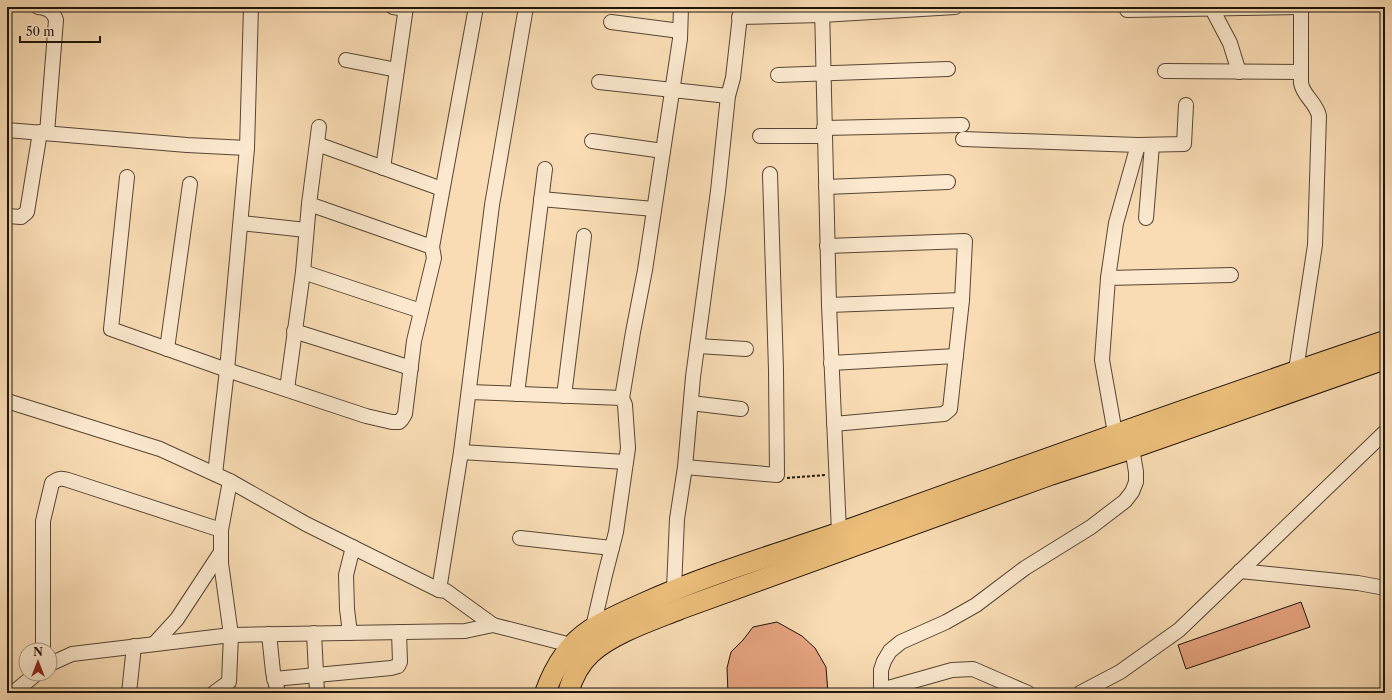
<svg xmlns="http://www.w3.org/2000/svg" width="1392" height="700" font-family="'Libre Caslon Text',serif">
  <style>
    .building { fill: #e7a480; stroke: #1f1408 }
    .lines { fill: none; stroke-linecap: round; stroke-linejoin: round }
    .minor-casing { stroke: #564633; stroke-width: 16 }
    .highway-casing { stroke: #1f1408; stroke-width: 22 }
    .path { stroke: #1f1408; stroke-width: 2; stroke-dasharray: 3 2; stroke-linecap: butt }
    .minor { stroke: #fbe8ce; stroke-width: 14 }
    .highway { stroke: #ecbe7a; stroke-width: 20 }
  </style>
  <rect width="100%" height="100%" fill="#f9dcb4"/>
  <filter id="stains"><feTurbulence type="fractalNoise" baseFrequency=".005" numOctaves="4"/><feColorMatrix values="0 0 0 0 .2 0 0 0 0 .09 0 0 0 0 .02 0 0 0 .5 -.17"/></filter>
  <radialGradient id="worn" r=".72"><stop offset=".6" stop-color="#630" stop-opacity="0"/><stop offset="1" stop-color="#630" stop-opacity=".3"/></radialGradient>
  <g class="building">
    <path d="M1301,602l9,25 -124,42 -8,-24z"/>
    <path d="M777,622l25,14 13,12 11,19 2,26h-100l-1,-25 4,-16 12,-12 10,-13z"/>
  </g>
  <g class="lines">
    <g class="minor-casing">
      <g id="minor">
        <path d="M38,7c10,1 15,4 18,13l-9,113"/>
        <path d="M393,7l13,2"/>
        <path d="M822,7l7,298 10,227"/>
        <path d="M1211,7l19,36 9,29"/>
        <path d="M1127,10l174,-3"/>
        <path d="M739,17l83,-2 133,-8"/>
        <path d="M611,22l69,9"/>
        <path d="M346,60l51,10"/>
        <path d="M1165,71l136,1"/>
        <path d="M778,75l170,-6"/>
        <path d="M599,82l129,14"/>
        <path d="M319,127l-10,77 123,43 44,-240"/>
        <path d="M824,128l138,-3"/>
        <path d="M7,130l180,15 60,3"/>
        <path d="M760,136h65"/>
        <path d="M963,139l175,6 -22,78 -8,55"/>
        <path d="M592,141l71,10"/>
        <path d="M317,144l125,45"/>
        <path d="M1138,145l46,-1 2,-39"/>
        <path d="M383,168l23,-161"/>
        <path d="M127,177l-16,152 116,41 139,46 26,6h7l3,-3 3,-5 9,-73 20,-83 -2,-11"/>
        <path d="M826,187l122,-5"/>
        <path d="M541,199l113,10"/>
        <path d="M7,216l14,1 6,-5 13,-80"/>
        <path d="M1146,218l6,-73"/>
        <path d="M241,223l65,7"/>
        <path d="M827,246l138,-5 -3,59 -12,109 -6,5 -110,10"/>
        <path d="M303,272l118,39"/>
        <path d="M829,305l133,-5"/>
        <path d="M294,331l117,37"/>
        <path d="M698,346l48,3"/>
        <path d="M167,349l23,-165"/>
        <path d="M831,363l125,-7"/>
        <path d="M1296,370l19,-125 4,-129c-3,-14 -16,-20 -18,-33v-76"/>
        <path d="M287,389l16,-117 6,-68"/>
        <path d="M469,392l153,6 3,7 3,43 -12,84 -11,43 -12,52"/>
        <path d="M517,394l28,-225"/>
        <path d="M564,396l20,-160"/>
        <path d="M622,398l11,-66 12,-62 35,-231 1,-32"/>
        <path d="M7,401l153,48 70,32 76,43 133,66 7,1 47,34 78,20 8,3"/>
        <path d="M691,403l50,6"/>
        <path d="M1118,443l-3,-10 -13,-73 6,-82 123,-3"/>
        <path d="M461,452l165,10"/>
        <path d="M685,467l92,8 -1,-105 -6,-196"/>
        <path d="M215,474l12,-104 20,-222 4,-141"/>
        <path d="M520,538l92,10"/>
        <path d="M1240,571l118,12 27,5"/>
        <path d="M674,589l3,-70 8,-52 8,-90 25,-186 10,-95 5,-18 8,-71"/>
        <path d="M439,590l22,-138 31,-247 34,-198"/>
        <path d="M314,633l3,60"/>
        <path d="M350,633l-3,-24 -1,-34 7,-28"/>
        <path d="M269,634l4,38 5,21"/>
        <path d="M155,643l22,-24 44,-67"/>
        <path d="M43,650v-129l9,-38c6,-5 10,-5 16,-3l153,50"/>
        <path d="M50,664l22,-10 159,-19 234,-4 28,-6"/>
        <path d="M274,679l117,-11 7,-2 2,-4 -1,-30"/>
        <path d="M881,690l71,-20 21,-1 55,24"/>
        <path d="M13,693l23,-19"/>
        <path d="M129,693l5,-47"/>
        <path d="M214,693l15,-11 2,-47 -10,-72v-33l9,-49"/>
        <path d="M881,693v-23l3,-9 6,-10 11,-9 45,-20 30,-17 49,-37 66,-41 34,-26 7,-9 4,-10v-10l-4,-24"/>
        <path d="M1080,693l40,-21 59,-42 206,-198"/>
      </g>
    </g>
    <g class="highway-casing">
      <g id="highway">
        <path d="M545,693c9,-25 22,-48 45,-63 17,-11 36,-19 54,-27 67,-30 137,-50 206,-74 178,-64 356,-128 535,-188"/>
        <path d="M568,693c4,-14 12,-30 23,-40 22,-20 62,-33 89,-44l370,-134 71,-23 264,-93"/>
      </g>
    </g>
    <path class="path" d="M787,478l38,-3"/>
    <use href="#minor" class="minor"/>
    <use href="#highway" class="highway"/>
  </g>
  <rect width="1392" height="700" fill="none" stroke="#f9dcb4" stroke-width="24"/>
  <rect x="8" y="8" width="1376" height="684" fill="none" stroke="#1f1408" stroke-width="2"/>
  <rect x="12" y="12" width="1368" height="676" fill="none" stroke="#1f1408"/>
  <g transform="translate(38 662)"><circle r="19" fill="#fbe8ce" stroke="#a3937f"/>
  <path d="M0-3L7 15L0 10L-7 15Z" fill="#8f2418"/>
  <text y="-6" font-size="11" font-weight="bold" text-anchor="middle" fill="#1f1408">N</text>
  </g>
  <path d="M20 36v6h80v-6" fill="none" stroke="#1f1408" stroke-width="2"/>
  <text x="26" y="36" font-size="12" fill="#1f1408" stroke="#fbe8ce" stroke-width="3" paint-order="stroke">50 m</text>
  <rect width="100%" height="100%" filter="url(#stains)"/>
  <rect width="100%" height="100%" fill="url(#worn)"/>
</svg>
